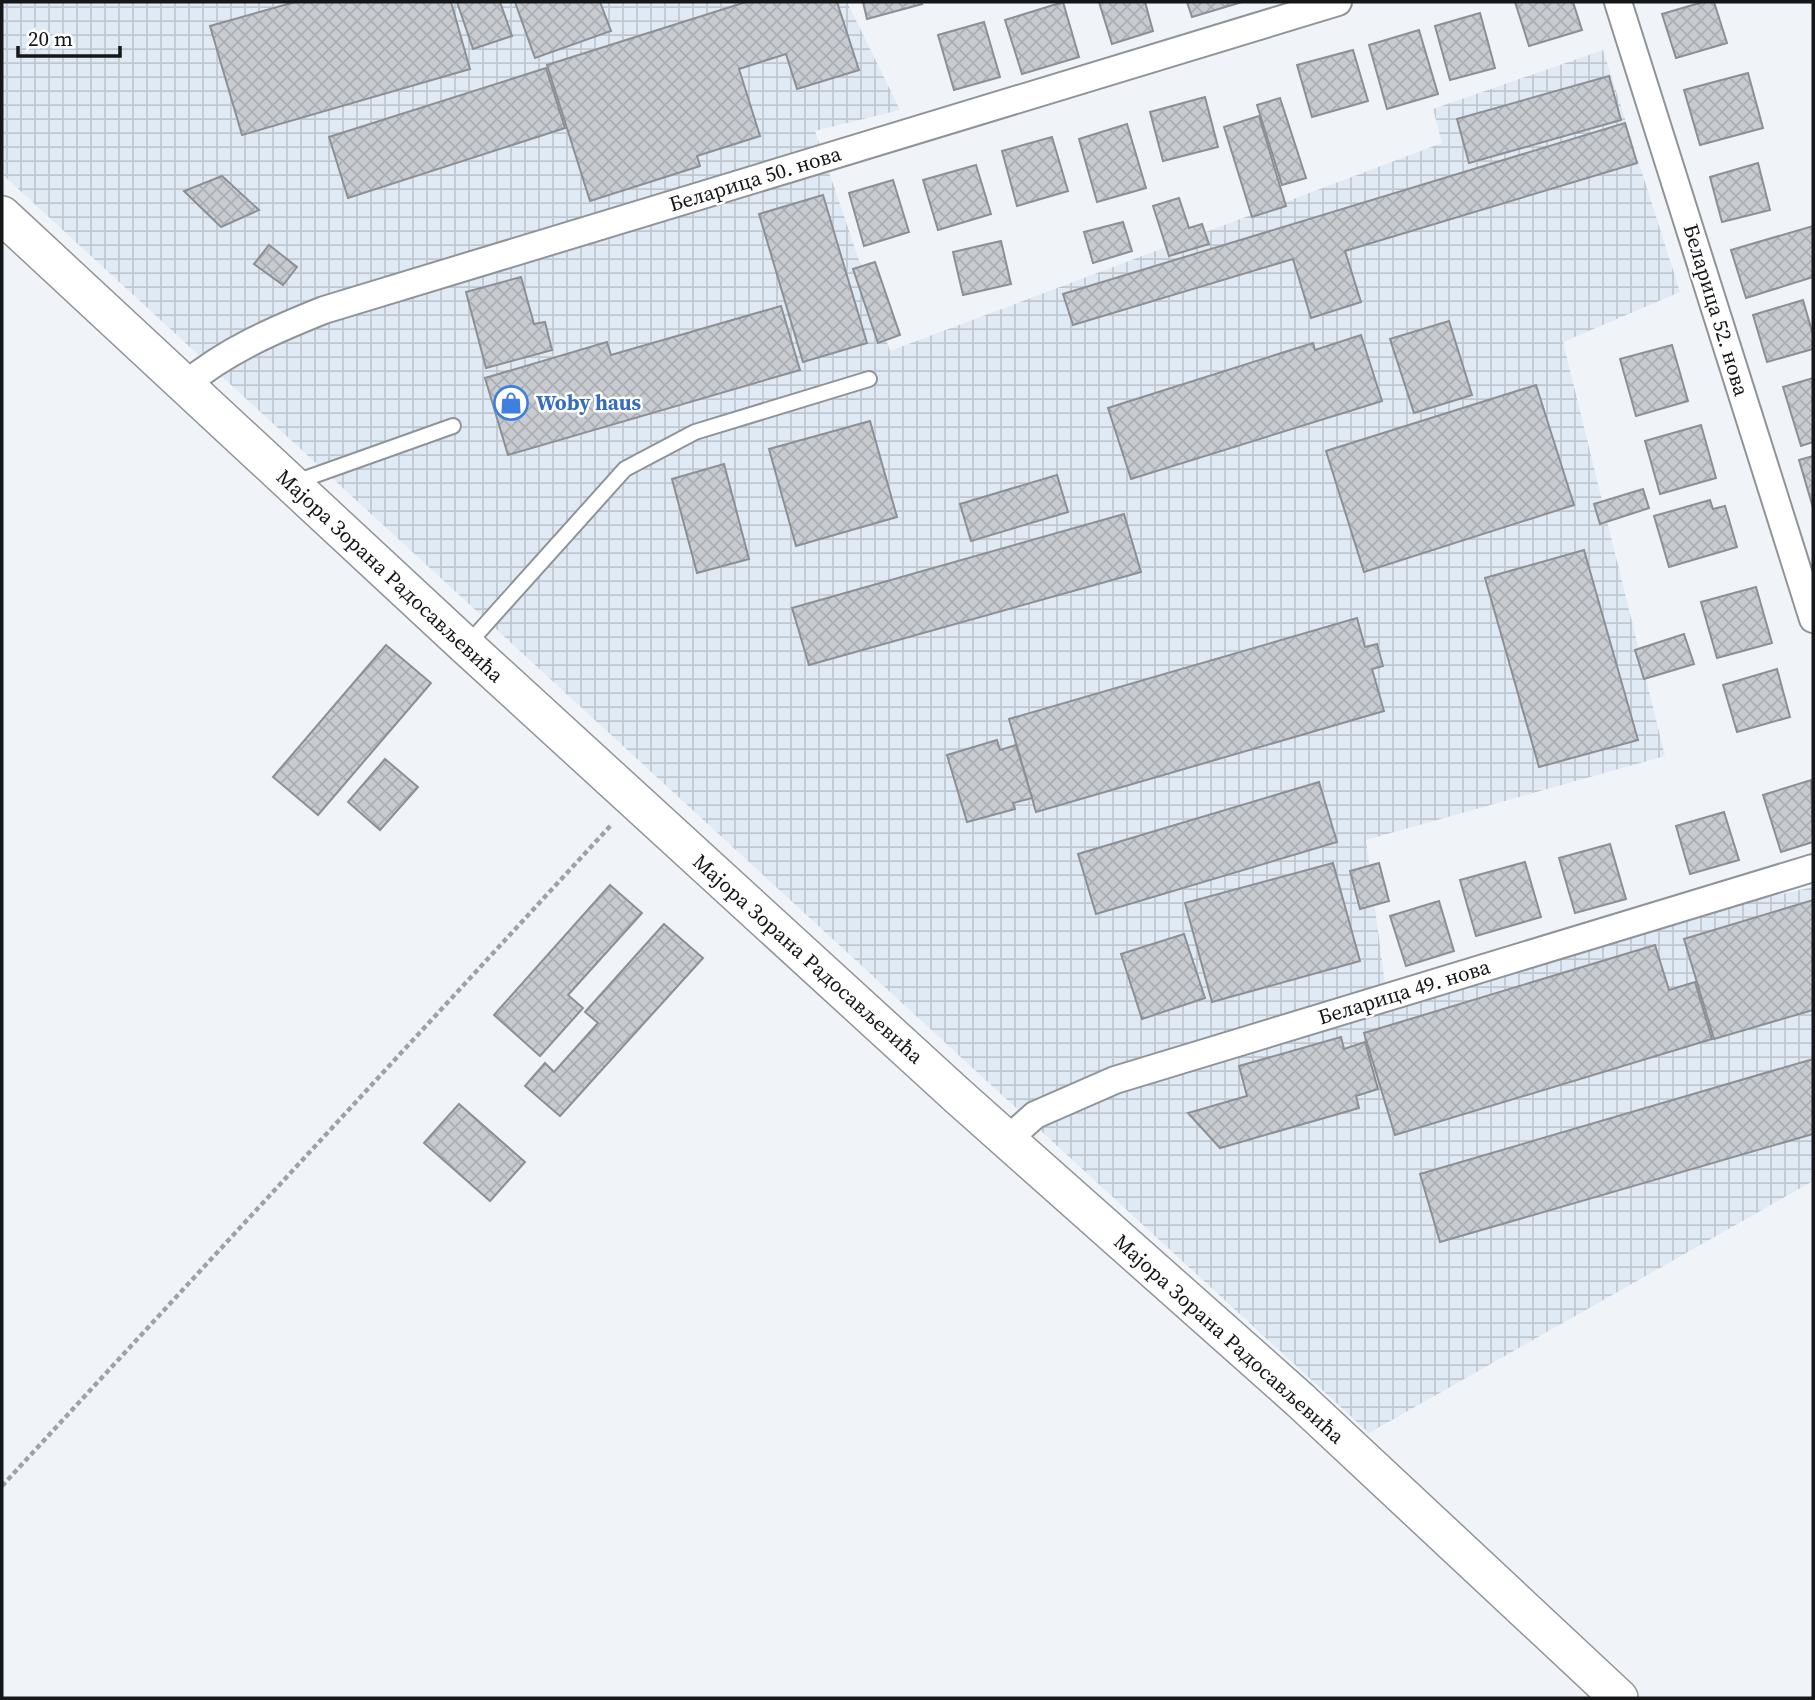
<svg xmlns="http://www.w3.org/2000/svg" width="1815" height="1700" font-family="'Source Serif 4',serif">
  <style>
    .industrial { fill: url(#industrial-grid) }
    .building { fill: url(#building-cross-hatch); stroke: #8c9094; stroke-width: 2 }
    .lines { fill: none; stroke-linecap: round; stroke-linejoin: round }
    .service-casing { stroke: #909498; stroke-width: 18 }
    .minor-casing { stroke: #909498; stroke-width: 30 }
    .secondary-casing { stroke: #909498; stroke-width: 40 }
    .path { stroke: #9ea1a5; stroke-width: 4.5; stroke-dasharray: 5 3.5; stroke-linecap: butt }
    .service { stroke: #fff; stroke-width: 14 }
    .minor { stroke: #fff; stroke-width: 26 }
    .secondary { stroke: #fff; stroke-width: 37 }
    .labels { text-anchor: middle; stroke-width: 5; stroke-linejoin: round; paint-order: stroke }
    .street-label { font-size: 21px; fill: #151618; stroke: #fff }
    .shop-label { font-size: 21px; font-weight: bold; fill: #366cbe; stroke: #fff; text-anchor: start }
  </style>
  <defs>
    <pattern id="industrial-grid" width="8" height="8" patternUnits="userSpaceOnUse" patternTransform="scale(1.75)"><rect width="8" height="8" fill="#e0eaf4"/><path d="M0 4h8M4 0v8" fill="none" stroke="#bfc8d0"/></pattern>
    <pattern id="building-cross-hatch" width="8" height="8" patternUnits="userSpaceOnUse" patternTransform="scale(1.75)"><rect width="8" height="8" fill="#c8ccd0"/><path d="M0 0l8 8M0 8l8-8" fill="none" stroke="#abaeb2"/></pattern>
  </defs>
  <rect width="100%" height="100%" fill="#f0f4f9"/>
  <path class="industrial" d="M2,2h845l53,108 -85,21 75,220 552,-208 -9,-34 170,-59 77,242 -117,50 102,414 -299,84 19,144 428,-97v294l-444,252 -1367,-1259z"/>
  <g class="building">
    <path d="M295,2h156l19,67 -228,66 -32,-109z"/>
    <path d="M457,2h43l12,34 -39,13z"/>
    <path d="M515,2h85l11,29 -76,27z"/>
    <path d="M746,2h91l22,68 -62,19 -11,-35 -47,15 21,67 -63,20 3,10 -110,35 -43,-136z"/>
    <path d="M863,2h58l1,2 -55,15z"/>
    <path d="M1063,2l16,55 -57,17 -17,-54z"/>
    <path d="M1099,2h46l8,29 -41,13z"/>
    <path d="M1187,2h55l-50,15z"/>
    <path d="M1515,2h58l9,28 -53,16z"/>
    <path d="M1703,2h11l13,41 -51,15 -14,-44z"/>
    <path d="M1480,13l15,55 -45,12 -15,-54z"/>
    <path d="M984,22l16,55 -46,13 -16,-55z"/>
    <path d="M1419,30l19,64 -51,15 -18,-64z"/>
    <path d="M1353,50l15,51 -56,16 -15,-52z"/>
    <path d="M546,68l19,60 -217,70 -19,-61z"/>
    <path d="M1748,73l15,55 -63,17 -16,-55z"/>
    <path d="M1609,76l12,44 -152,43 -12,-44z"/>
    <path d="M1205,97l13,50 -55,14 -13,-49z"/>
    <path d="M1280,98l26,80 -24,7 -25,-80z"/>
    <path d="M1259,116l27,90 -34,11 -28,-90z"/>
    <path d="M1625,123l12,40 -292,88 16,51 -50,16 -18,-59 -220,66 -10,-31z"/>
    <path d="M1127,124l19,64 -49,14 -18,-63z"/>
    <path d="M1052,137l16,54 -51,15 -15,-55z"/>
    <path d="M1758,163l12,47 -48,12 -12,-45z"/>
    <path d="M976,165l15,49 -53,16 -15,-50z"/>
    <path d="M222,176l37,34 -38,17 -37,-36z"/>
    <path d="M893,180l16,52 -45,14 -15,-53z"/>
    <path d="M823,195l44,148 -64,19 -44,-148z"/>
    <path d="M1179,198l10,30 13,-4 7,20 -40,12 -16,-50z"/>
    <path d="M1123,222l9,29 -39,12 -9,-31z"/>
    <path d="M1813,226v51l-67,21 -15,-48z"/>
    <path d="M1001,241l10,43 -48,11 -10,-43z"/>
    <path d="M269,245l28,22 -14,18 -29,-21z"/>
    <path d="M875,262l25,73 -22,8 -25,-74z"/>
    <path d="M521,277l13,47 11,-2 7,28 -66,18 -20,-76z"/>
    <path d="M1803,300l10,35v14l-46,13 -14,-47z"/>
    <path d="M781,306l19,64 -292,85 -23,-77 122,-36 4,13z"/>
    <path d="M1449,321l23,74 -58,18 -24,-74z"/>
    <path d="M1361,335l21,66 -251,78 -23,-71 205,-65 2,7z"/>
    <path d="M1672,345l16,56 -52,15 -16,-57z"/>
    <path d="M1813,378v64l-12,4 -18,-59z"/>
    <path d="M1536,385l38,120 -210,67 -38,-121z"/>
    <path d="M870,421l27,96 -101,29 -27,-97z"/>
    <path d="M1701,425l15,53 -56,16 -15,-53z"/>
    <path d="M1813,456v52l-14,-48z"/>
    <path d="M724,464l25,95 -52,14 -25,-94z"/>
    <path d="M1057,475l11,37 -97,29 -11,-37z"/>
    <path d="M1643,489l6,19 -49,16 -6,-20z"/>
    <path d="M1710,500l3,9 12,-3 12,41 -68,20 -15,-51z"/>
    <path d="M1124,514l17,58 -332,93 -17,-57z"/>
    <path d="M1584,550l54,190 -99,27 -54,-189z"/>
    <path d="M1756,587l16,56 -55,15 -16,-56z"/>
    <path d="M1357,618l8,29 12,-3 6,22 -11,3 12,42 -348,101 -27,-93z"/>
    <path d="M1684,634l10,30 -50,15 -9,-29z"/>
    <path d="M386,645l45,38 -113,132 -45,-38z"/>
    <path d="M1777,669l13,48 -53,15 -14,-47z"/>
    <path d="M997,740l3,10 16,-5 16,53 -19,5 2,6 -48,13 -20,-67z"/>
    <path d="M385,759l33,28 -38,43 -32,-28z"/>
    <path d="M1811,780l2,62 -32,10 -18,-57z"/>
    <path d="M1319,782l18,60 -241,72 -18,-60z"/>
    <path d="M1724,812l15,48 -49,14 -14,-48z"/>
    <path d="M1610,844l16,55 -51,14 -16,-55z"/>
    <path d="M1525,862l16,55 -65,19 -16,-56z"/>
    <path d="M1333,863l27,98 -148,41 -27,-99z"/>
    <path d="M1379,863l10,38 -29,8 -10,-38z"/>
    <path d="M610,885l32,28 -74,82 15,13 -43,48 -46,-41z"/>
    <path d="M1813,900v110l-99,29 -30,-100z"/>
    <path d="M1439,901l15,50 -48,15 -16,-50z"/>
    <path d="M664,924l39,34 -143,158 -35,-30 20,-23 9,9 44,-49 -13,-11z"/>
    <path d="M1184,934l21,64 -63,21 -21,-65z"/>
    <path d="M1655,945l14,45 26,-8 17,57 -317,96 -31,-102z"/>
    <path d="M1341,1037l3,12 21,-7 13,47 -22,7 3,12 -139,40 -32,-35 59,-17 -8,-30z"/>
    <path d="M1813,1059v75l-373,108 -20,-68z"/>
    <path d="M459,1104l66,58 -35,39 -66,-58z"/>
  </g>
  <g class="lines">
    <g class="service-casing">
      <g id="service">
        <path d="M293,483l160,-57"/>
        <path d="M467,645l158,-176 70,-37 174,-53"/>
      </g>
    </g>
    <g class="minor-casing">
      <g id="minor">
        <path d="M1618,2l195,617"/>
        <path d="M185,385c42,-35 89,-55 139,-75l1014,-308"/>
        <path d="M1007,1140l28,-25 80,-35 698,-212"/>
      </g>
    </g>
    <g class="secondary-casing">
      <path id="secondary" d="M2,215l464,431 493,451 341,303 319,298"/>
    </g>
    <path class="path" d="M2,1486l610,-662"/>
    <use href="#service" class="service"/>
    <use href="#minor" class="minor"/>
    <use href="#secondary" class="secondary"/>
  </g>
  <defs>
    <g id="shop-ring" transform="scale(1.75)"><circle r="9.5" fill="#fff" stroke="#3f7fe0" stroke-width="1.5"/><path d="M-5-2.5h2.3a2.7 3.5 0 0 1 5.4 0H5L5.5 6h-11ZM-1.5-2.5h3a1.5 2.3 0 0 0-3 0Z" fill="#3f7fe0"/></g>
  </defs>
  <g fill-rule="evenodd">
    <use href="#shop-ring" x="511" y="403"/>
  </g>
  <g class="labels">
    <g class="street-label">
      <text transform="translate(755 179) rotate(-17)" y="7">Беларица 50. нова</text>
      <text transform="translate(1716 310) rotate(73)" y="7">Беларица 52. нова</text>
      <text transform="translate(390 576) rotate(43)" y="7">Мајора Зорана Радосављевића</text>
      <text transform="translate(808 959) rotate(42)" y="7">Мајора Зорана Радосављевића</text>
      <text transform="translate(1404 992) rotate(-17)" y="7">Беларица 49. нова</text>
      <text transform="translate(1229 1339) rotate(42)" y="7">Мајора Зорана Радосављевића</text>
    </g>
    <g class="shop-label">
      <text x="536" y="410">Woby haus</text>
    </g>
  </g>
  <rect width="1815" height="1700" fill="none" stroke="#151618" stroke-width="7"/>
  <path d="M18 46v10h102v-10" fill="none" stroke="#151618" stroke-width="3.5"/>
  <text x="28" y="46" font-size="21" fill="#151618" stroke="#ffffff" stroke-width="5" paint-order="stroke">20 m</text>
</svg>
